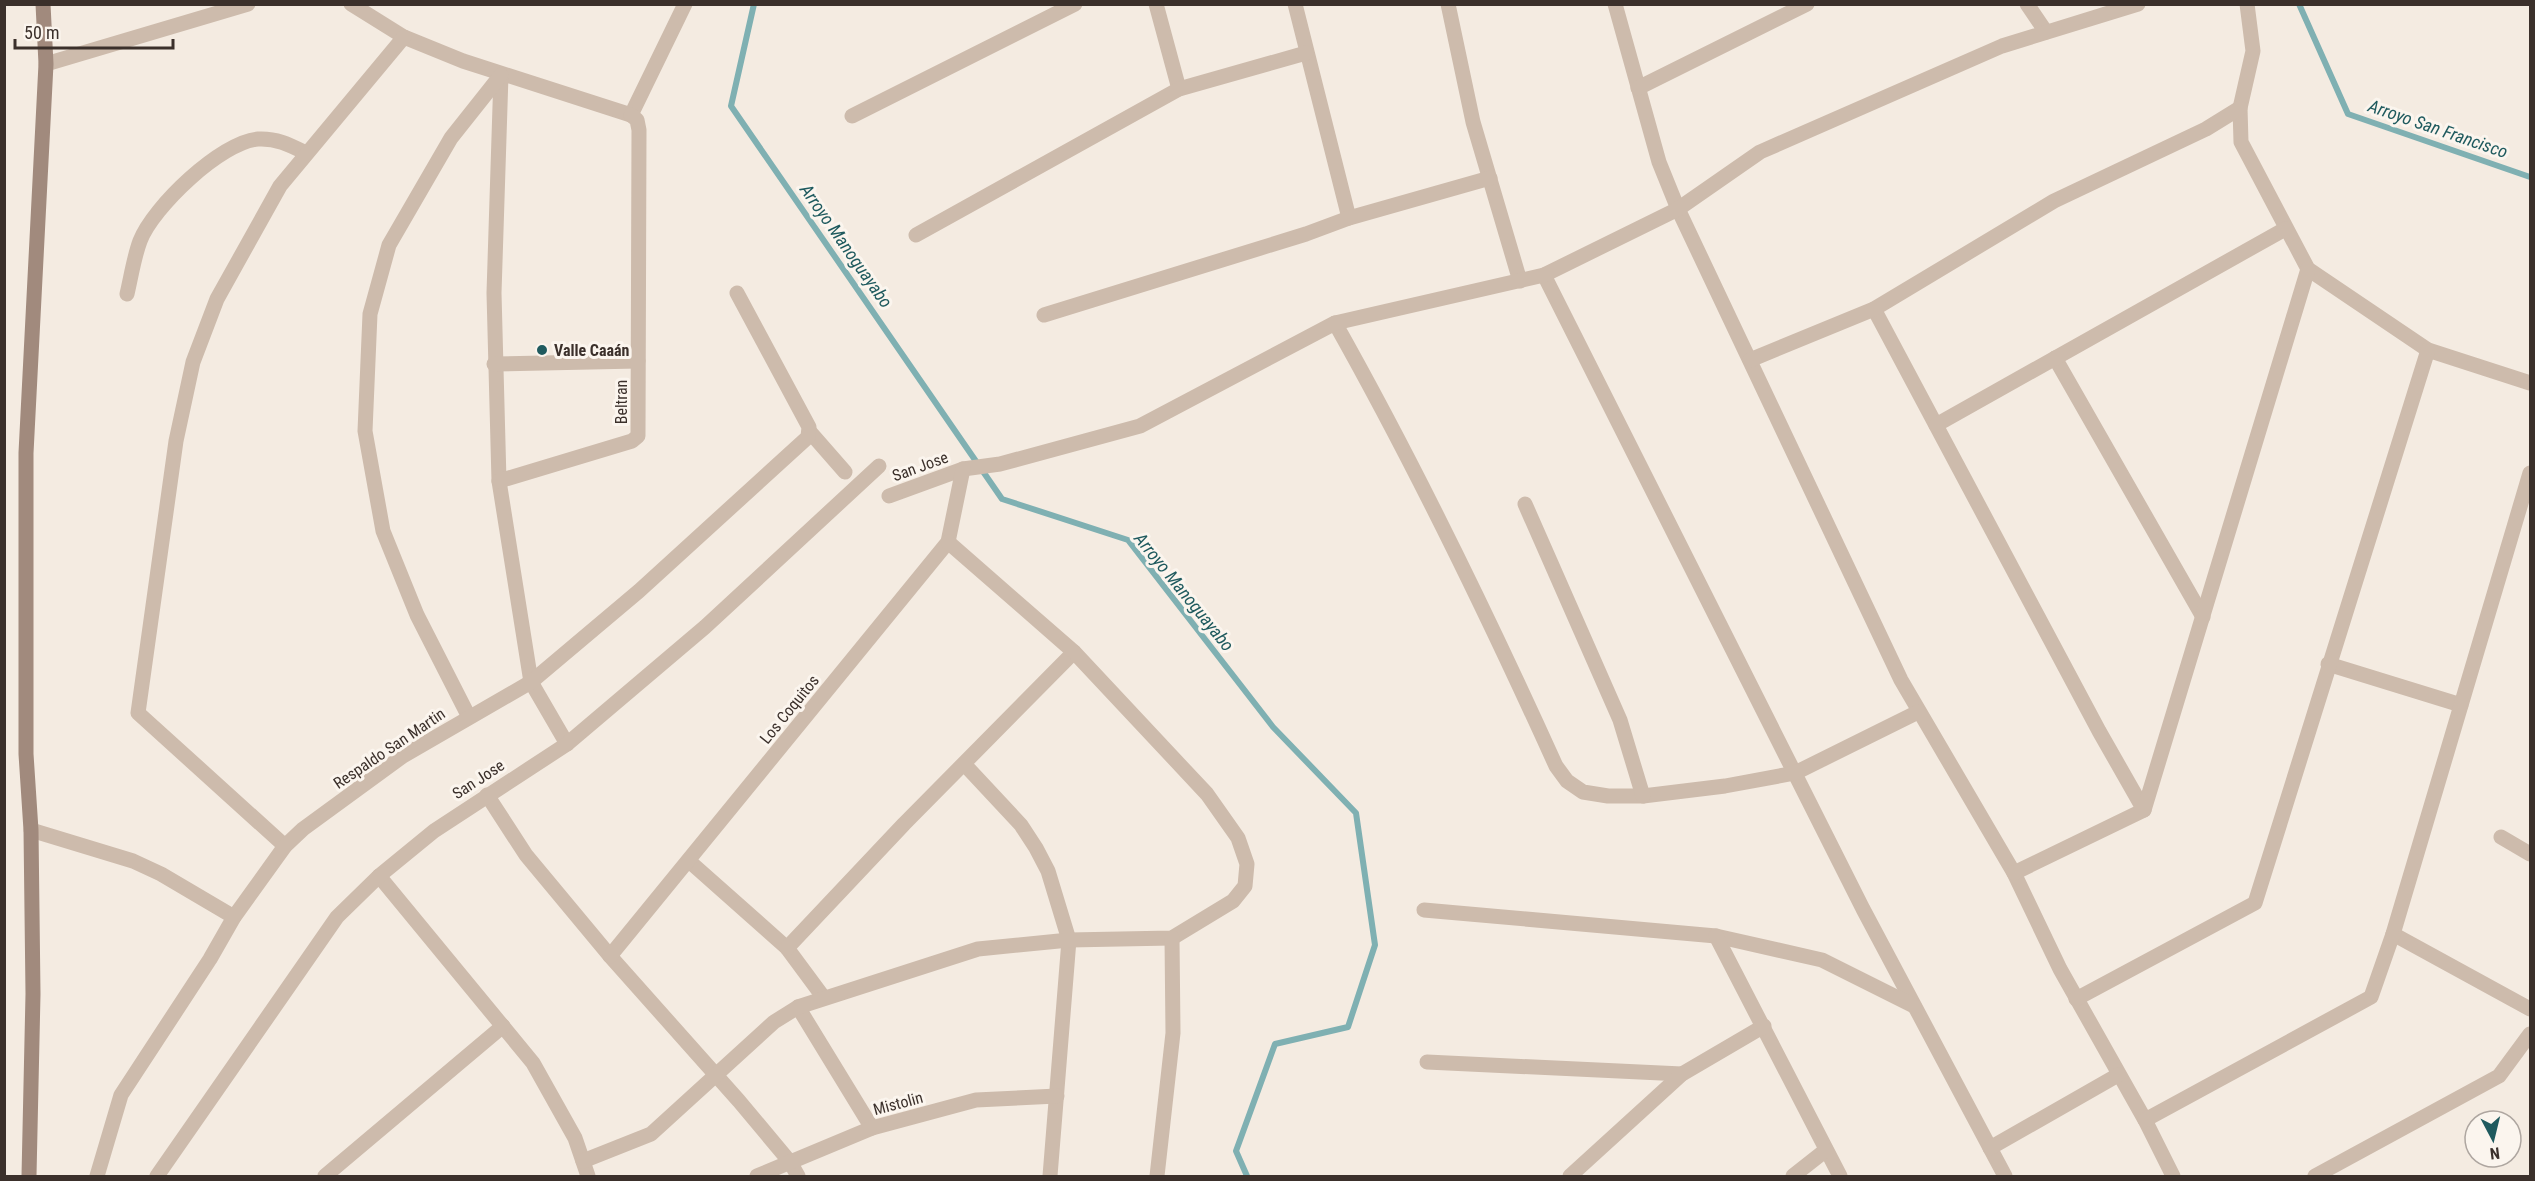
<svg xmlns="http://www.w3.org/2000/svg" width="2535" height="1181" font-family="'Roboto Condensed',sans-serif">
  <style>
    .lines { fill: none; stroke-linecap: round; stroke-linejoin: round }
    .stream { stroke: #7fb0b2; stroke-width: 6 }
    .street { stroke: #cdbbac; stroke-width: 15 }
    .secondary { stroke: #a18a7d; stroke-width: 15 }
    .poi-dot { fill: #1f5a5e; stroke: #fbf5ee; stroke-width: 2 }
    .labels { text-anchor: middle; stroke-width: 6; stroke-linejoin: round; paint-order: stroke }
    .poi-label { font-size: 16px; font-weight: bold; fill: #3b302b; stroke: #fbf5ee; text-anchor: start }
    .street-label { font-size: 16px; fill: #3b302b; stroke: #fbf5ee }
    .water-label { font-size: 18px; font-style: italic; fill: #1f5a5e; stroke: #fbf5ee }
  </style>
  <rect width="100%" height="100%" fill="#f4ebe1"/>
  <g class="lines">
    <g class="stream">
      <path d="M754,4l-23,102 271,393 126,41 145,187 83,86 19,132 -27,82 -73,17 -39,107 11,25"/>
      <path d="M2299,4l49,110 182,63"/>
    </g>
    <g class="street">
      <path d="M351,4l53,33 59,24 168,54"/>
      <path d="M1156,4l23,85"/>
      <path d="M1295,4l54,214"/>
      <path d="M1448,4l25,118 47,159"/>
      <path d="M1615,4l44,158 19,47 223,471 113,193 46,96 85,151 28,56"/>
      <path d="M2027,4l19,28"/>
      <path d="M2247,4l6,47 -13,57 1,34 67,127 120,81 102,33"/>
      <path d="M46,64l202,-60"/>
      <path d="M501,75l-7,218 5,188 32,201 36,62"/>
      <path d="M1638,88l169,-84"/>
      <path d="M631,115l54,-111"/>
      <path d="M852,116l223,-112"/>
      <path d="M916,235l263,-146 127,-36"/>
      <path d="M1544,275l319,634 142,267"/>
      <path d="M127,294c4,-17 7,-37 13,-53 13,-34 81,-99 118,-102 19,-1 32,6 48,14"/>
      <path d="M1874,309l225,422 45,79"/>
      <path d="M1044,315l262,-81 43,-16 141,-40"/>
      <path d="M1335,323c81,144 153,293 221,443l11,15 16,11 25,4h35l82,-10 70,-13 123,-61"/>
      <path d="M2055,358l148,259"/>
      <path d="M1750,360l124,-51 180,-108 152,-72 34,-21"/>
      <path d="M494,364l144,-3"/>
      <path d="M1936,425l349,-196"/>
      <path d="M810,432l35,40"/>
      <path d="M499,481l133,-40 6,-5 1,-306 -2,-10 -6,-5"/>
      <path d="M889,496l74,-27 37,-5 140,-38 195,-103 209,-48 134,-66 82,-57 242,-106 136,-42"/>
      <path d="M1525,504l95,216 23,76"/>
      <path d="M2328,664l133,41"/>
      <path d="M469,717l-52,-102 -34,-84 -18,-100 5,-117 19,-69 62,-107 50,-63"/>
      <path d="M965,765l56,60 15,23 12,23 21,69 -19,236"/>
      <path d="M487,795l39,60 84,101 129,145 51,61 8,14"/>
      <path d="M31,830l102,31 28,13 73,43"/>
      <path d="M2501,837l29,17"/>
      <path d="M285,846l-147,-133 38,-272 17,-79 24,-63 63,-113 124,-149"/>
      <path d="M689,861l98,87 37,50"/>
      <path d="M2014,873l130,-63 164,-541"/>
      <path d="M379,876l154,187 42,75 13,38"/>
      <path d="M1424,910l292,26 106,24 92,46"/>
      <path d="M2393,934l137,75"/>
      <path d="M1716,936l124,240"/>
      <path d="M787,948l117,-124 170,-172"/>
      <path d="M610,956l338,-414 15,-73"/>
      <path d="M2076,999l179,-96 173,-553"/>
      <path d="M798,1007l74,121"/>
      <path d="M1427,1062l255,12"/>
      <path d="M2145,1120l226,-123 22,-63 137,-461"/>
      <path d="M1990,1148l128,-73"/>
      <path d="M583,1161l68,-27 123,-112 24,-15 180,-58 91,-9 103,-2 61,-37 12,-15 2,-22 -9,-26 -31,-44 -133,-142 -126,-110"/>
      <path d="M97,1176l24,-81 89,-136 24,-42 51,-71 18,-17 100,-73 128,-74 108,-91 169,-154 1,-10 -72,-134"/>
      <path d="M157,1176l180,-259 42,-41 55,-45 133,-87 138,-117 174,-161"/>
      <path d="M325,1176l178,-150"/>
      <path d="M757,1176l115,-48 104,-28 81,-4"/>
      <path d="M1157,1176l16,-143 -1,-95"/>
      <path d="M1570,1176l112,-102 82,-48"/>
      <path d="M1793,1176l33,-26"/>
      <path d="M2315,1176l184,-100 31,-42"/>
    </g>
    <path class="secondary" d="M29,1176l4,-182 -2,-164 -5,-76v-301l20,-389 -3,-60"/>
  </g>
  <circle class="poi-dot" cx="542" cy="350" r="6"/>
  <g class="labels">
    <g class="poi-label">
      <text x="554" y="356">Valle Caaán</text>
    </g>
    <g class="street-label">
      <text transform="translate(621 402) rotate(-90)" y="6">Beltran</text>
      <text transform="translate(920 466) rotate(-20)" y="6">San Jose</text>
      <text transform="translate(789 709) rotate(-51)" y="6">Los Coquitos</text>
      <text transform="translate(389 748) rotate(-34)" y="6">Respaldo San Martin</text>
      <text transform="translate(478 779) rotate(-33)" y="6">San Jose</text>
      <text transform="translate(898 1103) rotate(-15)" y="6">Mistolin</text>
    </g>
    <g class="water-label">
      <text transform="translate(2438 129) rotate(19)" y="6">Arroyo San Francisco</text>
      <text transform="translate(846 246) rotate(55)" y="6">Arroyo Manoguayabo</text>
      <text transform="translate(1184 592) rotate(51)" y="6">Arroyo Manoguayabo</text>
    </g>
  </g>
  <rect width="2535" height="1181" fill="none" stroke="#3b302b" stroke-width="12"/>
  <g transform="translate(2493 1139) rotate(173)"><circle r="28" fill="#fbf5ee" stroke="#aea6a0" stroke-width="1.5"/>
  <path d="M0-4.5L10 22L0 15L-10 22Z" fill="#1f5a5e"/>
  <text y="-9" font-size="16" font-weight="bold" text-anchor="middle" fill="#3b302b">N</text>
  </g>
  <path d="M15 39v9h158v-9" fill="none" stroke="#3b302b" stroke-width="3"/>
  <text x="24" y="39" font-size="18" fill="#3b302b" stroke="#fbf5ee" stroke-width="4.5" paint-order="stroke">50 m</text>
</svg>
